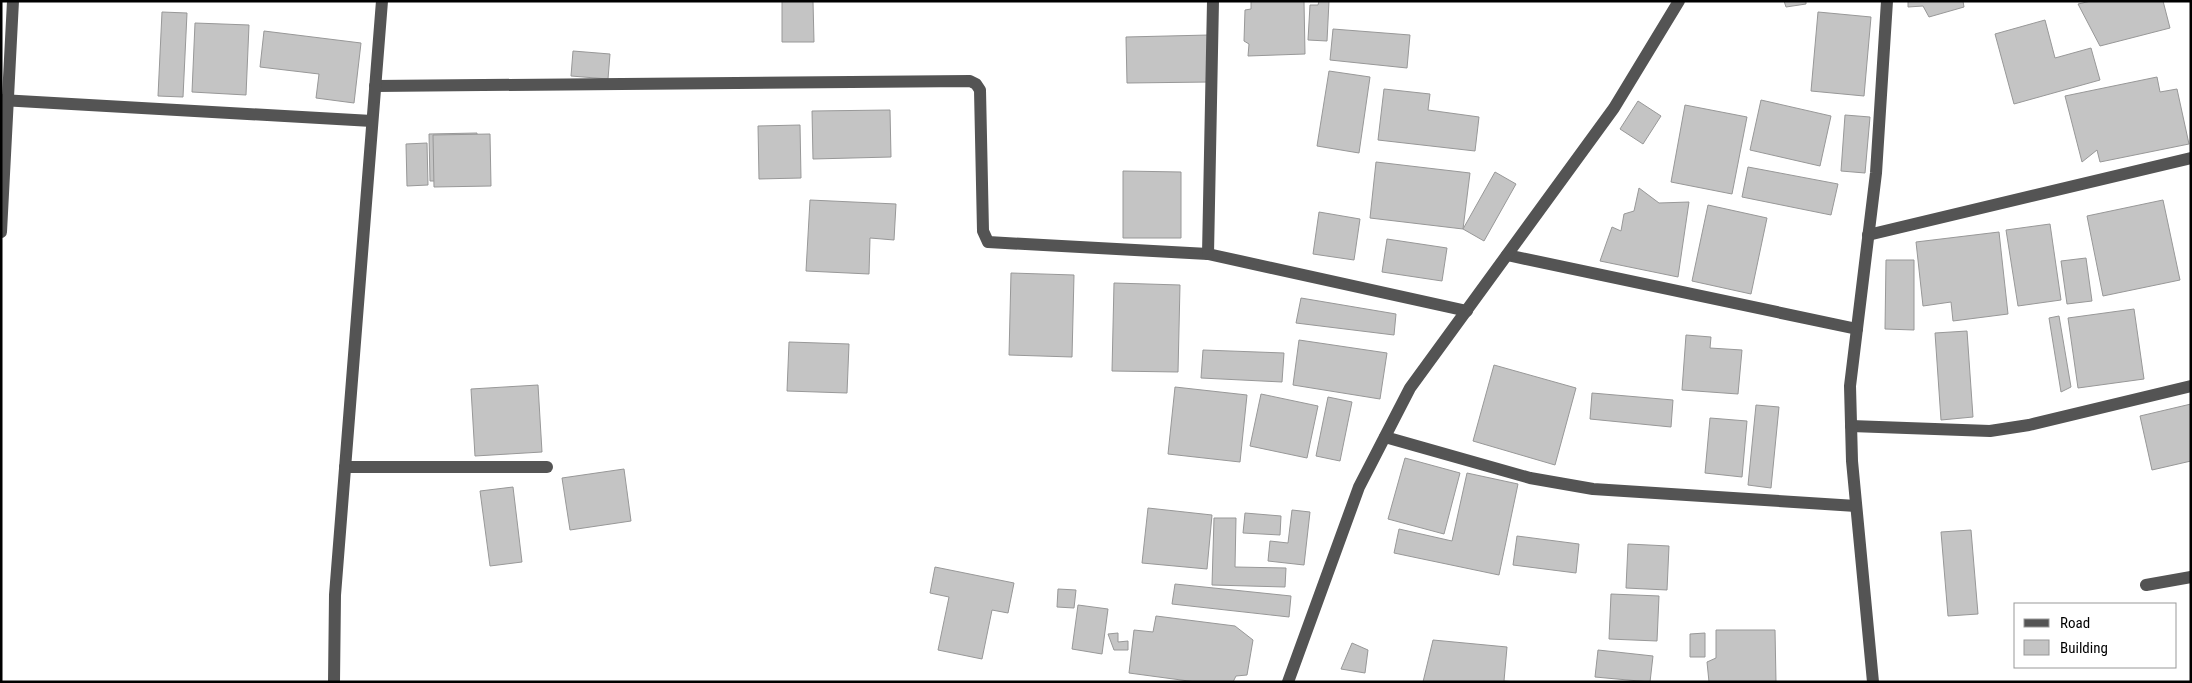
<svg xmlns="http://www.w3.org/2000/svg" width="2192" height="683" font-family="'Roboto Condensed',sans-serif">
  <style>
    .building { fill: #c4c4c4; stroke: #989898 }
    .lines { fill: none; stroke-linecap: round; stroke-linejoin: round }
    .minor { stroke: #545454; stroke-width: 12 }
  </style>
  <rect width="100%" height="100%" fill="#fff"/>
  <g class="building">
    <path d="M782,1h31l1,41h-32z"/>
    <path d="M1251,1h53l1,53 -57,2 1,-12 -5,-3 1,-31 6,-1z"/>
    <path d="M1319,1h10l-2,40 -19,-1 2,-35h8z"/>
    <path d="M1784,1h22v3l-20,3z"/>
    <path d="M1908,1h55l1,6 -35,10 -6,-11 -15,1z"/>
    <path d="M2091,1h72l7,27 -70,18 -22,-42z"/>
    <path d="M162,12l25,1 -4,84 -25,-1z"/>
    <path d="M1818,12l53,5 -7,79 -53,-5z"/>
    <path d="M2045,20l10,38 36,-10 9,32 -86,24 -19,-70z"/>
    <path d="M195,23l54,2 -3,70 -54,-3z"/>
    <path d="M1333,29l77,6 -3,33 -77,-8z"/>
    <path d="M264,31l97,12 -7,60 -38,-5 3,-24 -59,-7z"/>
    <path d="M1209,35l1,47 -83,1 -1,-46z"/>
    <path d="M573,51l37,3 -2,25 -37,-3z"/>
    <path d="M1329,71l41,6 -11,76 -42,-7z"/>
    <path d="M2157,77l3,15 17,-3 12,55 -89,18 -3,-12 -15,12 -17,-66z"/>
    <path d="M1384,89l46,5 -2,16 51,7 -4,34 -97,-11z"/>
    <path d="M1761,100l70,16 -11,50 -70,-16z"/>
    <path d="M1638,101l23,15 -18,28 -23,-15z"/>
    <path d="M1685,105l62,12 -15,77 -61,-12z"/>
    <path d="M890,110l1,47 -78,2 -1,-48z"/>
    <path d="M1845,115l25,2 -5,56 -24,-2z"/>
    <path d="M800,125l1,53 -42,1 -1,-53z"/>
    <path d="M477,133l1,48h-48l-1,-47z"/>
    <path d="M490,134l1,52 -57,1 -1,-52z"/>
    <path d="M427,143l1,42 -21,1 -1,-42z"/>
    <path d="M1376,162l94,11 -7,56 -93,-11z"/>
    <path d="M1748,167l90,17 -7,31 -89,-18z"/>
    <path d="M1123,171l58,1v66h-58z"/>
    <path d="M1495,172l21,12 -32,57 -21,-12z"/>
    <path d="M1639,188l20,15 30,-1 -11,75 -78,-16 12,-34 9,4 3,-17 10,-3z"/>
    <path d="M810,200l86,4 -2,36 -24,-2 -1,36 -63,-3z"/>
    <path d="M2163,200l17,80 -77,16 -16,-80z"/>
    <path d="M1708,205l59,13 -16,76 -59,-13z"/>
    <path d="M1319,212l41,7 -6,41 -41,-6z"/>
    <path d="M2050,224l11,76 -43,6 -12,-76z"/>
    <path d="M1999,232l9,82 -55,7 -2,-19 -28,4 -7,-64z"/>
    <path d="M1387,239l60,9 -5,33 -60,-9z"/>
    <path d="M2086,258l6,43 -25,3 -6,-43z"/>
    <path d="M1886,260h28v70l-29,-1z"/>
    <path d="M1011,273l63,2 -2,82 -63,-2z"/>
    <path d="M1114,283l66,2 -2,87 -66,-1z"/>
    <path d="M1301,298l95,16 -2,21 -98,-12z"/>
    <path d="M2134,309l10,70 -66,9 -10,-70z"/>
    <path d="M2059,316l12,71 -10,5 -12,-74z"/>
    <path d="M1967,331l6,86 -32,3 -6,-87z"/>
    <path d="M1686,335l25,2 -1,11 32,2 -4,44 -56,-4z"/>
    <path d="M1299,340l88,13 -7,46 -87,-14z"/>
    <path d="M789,342l60,2 -2,49 -60,-2z"/>
    <path d="M1203,350l81,3 -2,29 -81,-4z"/>
    <path d="M1494,365l82,23 -21,77 -82,-24z"/>
    <path d="M538,385l4,67 -67,4 -4,-67z"/>
    <path d="M1175,387l72,8 -7,67 -72,-8z"/>
    <path d="M1592,393l81,7 -2,27 -81,-8z"/>
    <path d="M1261,394l57,12 -11,52 -57,-12z"/>
    <path d="M1328,397l24,5 -12,59 -24,-5z"/>
    <path d="M2191,404v57l-39,9 -12,-54z"/>
    <path d="M1756,405l23,2 -8,81 -23,-3z"/>
    <path d="M1710,418l37,3 -5,56 -37,-4z"/>
    <path d="M1405,458l55,15 -16,61 -56,-15z"/>
    <path d="M624,469l7,52 -61,9 -8,-52z"/>
    <path d="M1467,473l51,11 -19,91 -105,-22 5,-24 53,12z"/>
    <path d="M513,487l9,75 -32,4 -10,-75z"/>
    <path d="M1148,508l64,7 -5,54 -65,-6z"/>
    <path d="M1292,510l18,2 -6,53 -36,-4 2,-20 18,2z"/>
    <path d="M1245,513l36,3 -1,19 -37,-2z"/>
    <path d="M1214,518h22l-1,49 51,1 -1,19 -73,-2z"/>
    <path d="M1971,530l7,84 -30,2 -7,-84z"/>
    <path d="M1517,536l62,8 -3,29 -63,-8z"/>
    <path d="M1628,544l41,2 -2,44 -41,-2z"/>
    <path d="M935,567l79,16 -6,30 -16,-3 -10,49 -44,-9 11,-53 -19,-4z"/>
    <path d="M1175,584l116,12 -2,21 -117,-13z"/>
    <path d="M1058,589l18,1 -2,18 -17,-1z"/>
    <path d="M1611,594l48,2 -2,45 -48,-2z"/>
    <path d="M1078,605l30,4 -6,45 -30,-5z"/>
    <path d="M1156,616l79,10 18,14 -6,35 -11,1 -3,6h-37l-67,-9 5,-43 19,2z"/>
    <path d="M1716,630h59l1,52h-67l-2,-20 9,-4z"/>
    <path d="M1118,633v9l10,-1v9h-14l-6,-16z"/>
    <path d="M1705,633v24h-15v-23z"/>
    <path d="M1433,640l74,7 -3,34 13,1h-94z"/>
    <path d="M1352,643l16,7 -3,23 -24,-4z"/>
    <path d="M1598,650l55,6 -3,26 -55,-5z"/>
  </g>
  <g class="lines">
    <g class="minor">
      <path d="M375,86l595,-5 6,3 4,6 3,141 5,11 220,12 259,57"/>
      <path d="M1,100l371,21"/>
      <path d="M1,232l12,-231"/>
      <path d="M1868,235l323,-77"/>
      <path d="M1208,254l5,-253"/>
      <path d="M1507,255l350,74"/>
      <path d="M1851,426l139,5 39,-6 162,-39"/>
      <path d="M1385,437l145,41 63,11 263,17"/>
      <path d="M345,467h202"/>
      <path d="M2146,585l45,-8"/>
      <path d="M334,682l1,-87 47,-594"/>
      <path d="M1288,682l71,-195 51,-99 204,-280 65,-107"/>
      <path d="M1873,682l-21,-221 -2,-75 26,-213 11,-172"/>
    </g>
  </g>
  <rect width="2192" height="683" fill="none" stroke="#000000" stroke-width="5"/>
  <rect x="2014" y="603" width="162" height="65" fill="#ffffff" stroke="#999999"/>
  <rect x="2024" y="619" width="25" height="8" fill="#545454" stroke="#999999"/>
  <text x="2060" y="628" font-size="15" fill="#000000">Road</text>
  <rect x="2024" y="640" width="25" height="15" fill="#c4c4c4" stroke="#999999"/>
  <text x="2060" y="653" font-size="15" fill="#000000">Building</text>
</svg>
